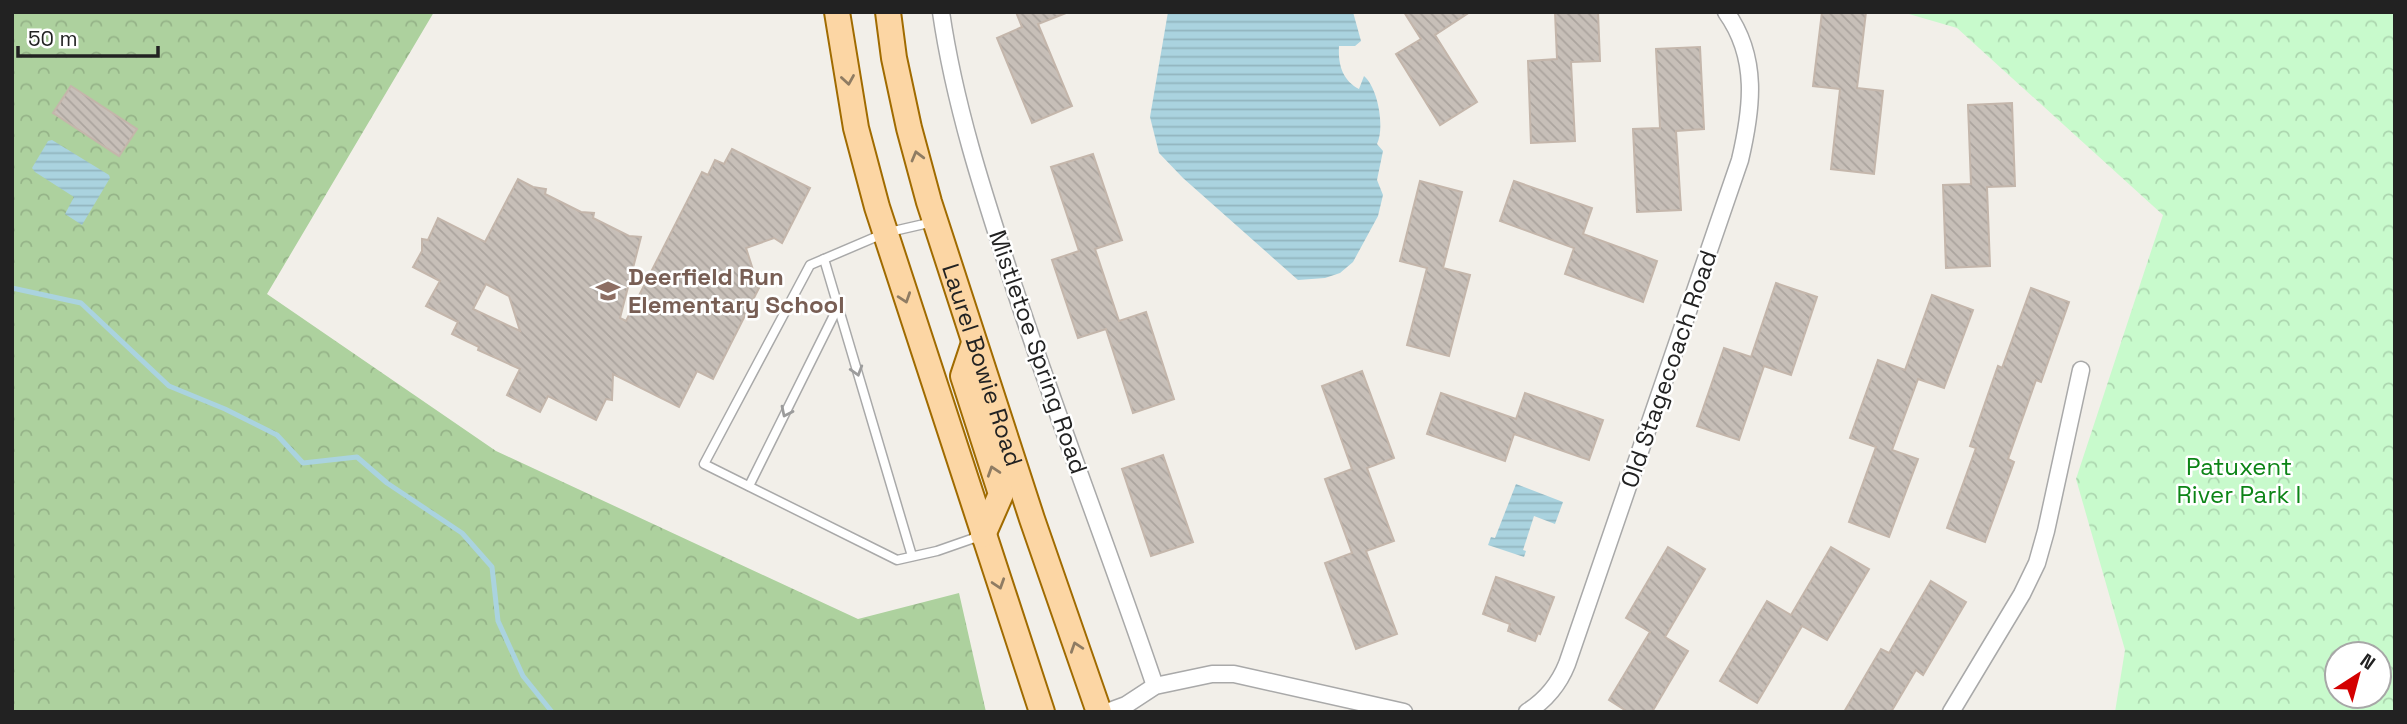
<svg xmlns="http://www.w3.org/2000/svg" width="2407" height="724" font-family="'Space Grotesk',sans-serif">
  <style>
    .forest { fill: url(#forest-crowns) }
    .park { fill: url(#park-crowns); fill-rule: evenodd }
    .water { fill: url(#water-rules) }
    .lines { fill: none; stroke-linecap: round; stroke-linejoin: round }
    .stream { stroke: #aad3df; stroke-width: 5 }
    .building { fill: url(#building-back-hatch); stroke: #c4b6ab; stroke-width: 2; fill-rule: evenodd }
    .service-casing { stroke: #a9a9a9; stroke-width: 11 }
    .minor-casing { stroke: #a9a9a9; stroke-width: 19 }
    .primary-casing { stroke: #a06b00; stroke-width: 28 }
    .service { stroke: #fff; stroke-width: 8 }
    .minor { stroke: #fff; stroke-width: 16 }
    .primary { stroke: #fcd6a4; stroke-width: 24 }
    .oneway { stroke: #8f7c63 }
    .oneway2 { stroke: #9c9c9c }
    .labels { text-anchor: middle; stroke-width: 5; stroke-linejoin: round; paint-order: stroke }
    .education-label { font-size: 24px; font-weight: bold; fill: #785e54; stroke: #fff; text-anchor: start }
    .street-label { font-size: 24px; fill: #222; stroke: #fff }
    .park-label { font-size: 24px; fill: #0c8416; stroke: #fff }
  </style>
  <defs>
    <pattern id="forest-crowns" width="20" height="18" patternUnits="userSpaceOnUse" patternTransform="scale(1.75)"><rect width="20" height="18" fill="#add19e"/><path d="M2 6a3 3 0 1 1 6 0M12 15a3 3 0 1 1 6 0" fill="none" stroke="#95b388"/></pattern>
    <pattern id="park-crowns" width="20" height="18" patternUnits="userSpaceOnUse" patternTransform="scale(1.75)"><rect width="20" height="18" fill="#c8facc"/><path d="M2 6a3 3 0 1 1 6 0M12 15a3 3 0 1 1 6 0" fill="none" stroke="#acd6af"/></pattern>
    <pattern id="water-rules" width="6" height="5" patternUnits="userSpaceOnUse" patternTransform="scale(1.75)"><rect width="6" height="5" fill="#aad3df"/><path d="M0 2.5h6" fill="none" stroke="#92b5bf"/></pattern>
    <pattern id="building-back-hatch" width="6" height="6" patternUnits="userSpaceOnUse" patternTransform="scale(1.75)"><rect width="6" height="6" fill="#c7bfb8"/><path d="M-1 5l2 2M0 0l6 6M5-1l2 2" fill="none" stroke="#aba49e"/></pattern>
  </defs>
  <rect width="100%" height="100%" fill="#f2efe9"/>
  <path class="forest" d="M12,12h422l-167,282 229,157 362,168 101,-26 27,119h-974z"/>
  <path class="park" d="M1902,12h493v700h-280l10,-62 -49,-171 87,-264 -206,-187zM2337,654h42v42h-42z"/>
  <g class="water">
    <path d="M1168,12h185l8,29 -6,5h-16c-1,18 3,34 20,43l5,-13c14,12 21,51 13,68l6,7 -6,29 6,15 -5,21 -25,46 -13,11 -15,5 -27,2 -115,-102 -24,-25 -9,-36z"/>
    <path d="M52,140l57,35 1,3 -28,47 -17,-11 9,-17 -39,-25 -3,-4 16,-27z"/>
    <path d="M1516,484l47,18 -8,22 -21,-8 -11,34 3,1 -2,6 -36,-12 3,-8 4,1z"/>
  </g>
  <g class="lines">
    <path class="stream" d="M12,288l69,15 88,83 56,23 52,26 26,28 54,-6 30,26 75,50 30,34 6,54 25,55 29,36"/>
  </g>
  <g class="building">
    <path d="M1016,12l50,1 -28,11 34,82 -40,17 -35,-85 25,-11z"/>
    <path d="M1404,12h66l-35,23 42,67 -37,23 -44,-71 25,-15z"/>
    <path d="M1555,12h43l2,49 -29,1 4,79 -44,2 -3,-82 29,-2z"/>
    <path d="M1822,12h44l-9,76 26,3 -9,83 -43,-5 9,-80 -27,-3z"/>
    <path d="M1700,47l4,82 -28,2 5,79 -44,2 -4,-83 27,-1 -4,-79z"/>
    <path d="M71,86l66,43 -18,27 -66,-43z"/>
    <path d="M2012,103l3,83 -28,1 3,79 -44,2 -3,-83 28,-1 -3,-79z"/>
    <path d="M732,149l78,39 -28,55 -8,-5 -28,10 9,28 8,4 -50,99 -16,-8 -18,36 -66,-33 -1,26 -6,-1 -10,21 -48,-24 -8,16 -33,-17 13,-26 -42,-19 1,-3 -27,-13 6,-12 -32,-16 14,-25 -27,-14 9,-16v-12l6,1 10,-22 47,24 33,-63 15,8 13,2 -1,5 36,18 13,1 -1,5 36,18 12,1 -21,81 6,3 76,-149 6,3 7,-15 9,4zM486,284l23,12 11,35 -47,-22z"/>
    <path d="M1093,154l29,86 -27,9 24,72 27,-9 28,87 -41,14 -27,-84 -28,9 -26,-78 27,-9 -28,-84z"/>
    <path d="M1420,181l42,11 -19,76 27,7 -21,81 -42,-11 20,-77 -27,-7z"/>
    <path d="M1514,181l78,27 -9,26 74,27 -14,41 -78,-28 9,-26 -74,-27z"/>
    <path d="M1776,283l41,14 -26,78 -27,-9 -25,74 -42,-14 27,-78 27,9z"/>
    <path d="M2031,288l38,14 -28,80 -5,-2 -28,79 6,3 -29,80 -38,-14 29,-80 -6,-2 28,-80 4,2z"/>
    <path d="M1932,295l41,15 -29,78 -26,-9 -26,71 26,9 -29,78 -40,-15 27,-75 -26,-9 28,-78 27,10z"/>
    <path d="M1362,371l32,87 -27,10 27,73 -28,10 31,83 -41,15 -31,-86 27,-10 -27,-74 27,-10 -30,-83z"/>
    <path d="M1441,393l75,26 9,-26 78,27 -14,40 -75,-26 -9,27 -78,-27z"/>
    <path d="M1163,455l30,87 -42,14 -29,-87z"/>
    <path d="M1668,547l37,22 -40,68 23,14 -36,61h-24l-19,-12 41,-68 -24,-14z"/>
    <path d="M1831,547l38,22 -42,71 -25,-14 -45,77 -37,-22 47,-80 24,14z"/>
    <path d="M1496,577l58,20 -14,37 -2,-1 -3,8 -27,-10 2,-7 -27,-10z"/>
    <path d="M1931,581l35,21 -43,73 -7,-5 -25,42h-47l37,-63 8,4z"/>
  </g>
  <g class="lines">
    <g class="service-casing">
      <g id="service">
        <path d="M933,222l-48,11 -75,32 -106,199 193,96 40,-9 43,-15"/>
        <path d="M824,259l88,297"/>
        <path d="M749,486l89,-179"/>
      </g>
    </g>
    <g class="minor-casing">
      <g id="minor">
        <path d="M941,12c14,96 44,186 74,278 44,133 95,263 140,396"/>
        <path d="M1107,712l19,-7 29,-19 57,-12h22l170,38"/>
        <path d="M1527,712c19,-12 32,-28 40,-48l173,-504c12,-51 19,-102 -14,-148"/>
        <path d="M1951,712l71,-118 15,-31 9,-32 35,-161"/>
      </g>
    </g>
    <g class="primary-casing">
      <g id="primary">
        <path d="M837,12l19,116 21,79 165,505"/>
        <path id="s1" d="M888,12l6,46 15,70 20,74 103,317 67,193"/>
        <path d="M974,343l-11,33 38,118 -18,41"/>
      </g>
    </g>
    <use href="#service" class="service"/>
    <use href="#minor" class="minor"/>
    <use href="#primary" class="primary"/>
  </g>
  <defs><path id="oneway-chevron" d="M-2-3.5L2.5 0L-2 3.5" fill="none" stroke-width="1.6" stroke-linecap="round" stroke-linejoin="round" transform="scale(1.75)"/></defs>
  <g class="oneway">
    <use href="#oneway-chevron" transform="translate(848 80) rotate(81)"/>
    <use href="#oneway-chevron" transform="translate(917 156) rotate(-105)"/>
    <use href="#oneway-chevron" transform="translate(905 298) rotate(71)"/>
    <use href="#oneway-chevron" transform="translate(993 471) rotate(-108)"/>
    <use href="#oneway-chevron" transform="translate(999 584) rotate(72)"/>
    <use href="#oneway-chevron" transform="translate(1076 647) rotate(-109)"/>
  </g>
  <g class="oneway2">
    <use href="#oneway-chevron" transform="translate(857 371) rotate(73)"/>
    <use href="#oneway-chevron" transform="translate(786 412) rotate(116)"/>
  </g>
  <defs>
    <g id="school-bare" transform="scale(1.89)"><path d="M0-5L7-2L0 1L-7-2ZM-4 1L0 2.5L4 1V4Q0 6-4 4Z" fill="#8d6e63" stroke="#fff" stroke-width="2.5" paint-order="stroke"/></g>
  </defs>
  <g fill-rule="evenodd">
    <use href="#school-bare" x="608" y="291"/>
  </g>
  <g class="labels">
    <g class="education-label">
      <text x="628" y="285">Deerfield Run<tspan x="628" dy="28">Elementary School</tspan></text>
    </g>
    <g class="street-label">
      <text transform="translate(1038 352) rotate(71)" y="8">Mistletoe Spring Road</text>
      <text dy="8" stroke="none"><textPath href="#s1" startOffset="366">Laurel Bowie Road</textPath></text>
      <text transform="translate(1669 369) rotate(-71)" y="8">Old Stagecoach Road</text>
    </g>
    <g class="park-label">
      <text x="2239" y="475">Patuxent<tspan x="2239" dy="28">River Park I</tspan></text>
    </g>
  </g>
  <rect width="2407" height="724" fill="none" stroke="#222222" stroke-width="28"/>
  <g transform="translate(2358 675) rotate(36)"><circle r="33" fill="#ffffff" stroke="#a7a7a7" stroke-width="2"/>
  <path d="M0-5L12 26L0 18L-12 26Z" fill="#d40000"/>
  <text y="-10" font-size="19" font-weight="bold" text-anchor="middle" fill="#222222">N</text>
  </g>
  <path d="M18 46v10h140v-10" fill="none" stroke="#222222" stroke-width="3.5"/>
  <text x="28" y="46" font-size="21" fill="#222222" stroke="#ffffff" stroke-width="5" paint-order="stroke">50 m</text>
</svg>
